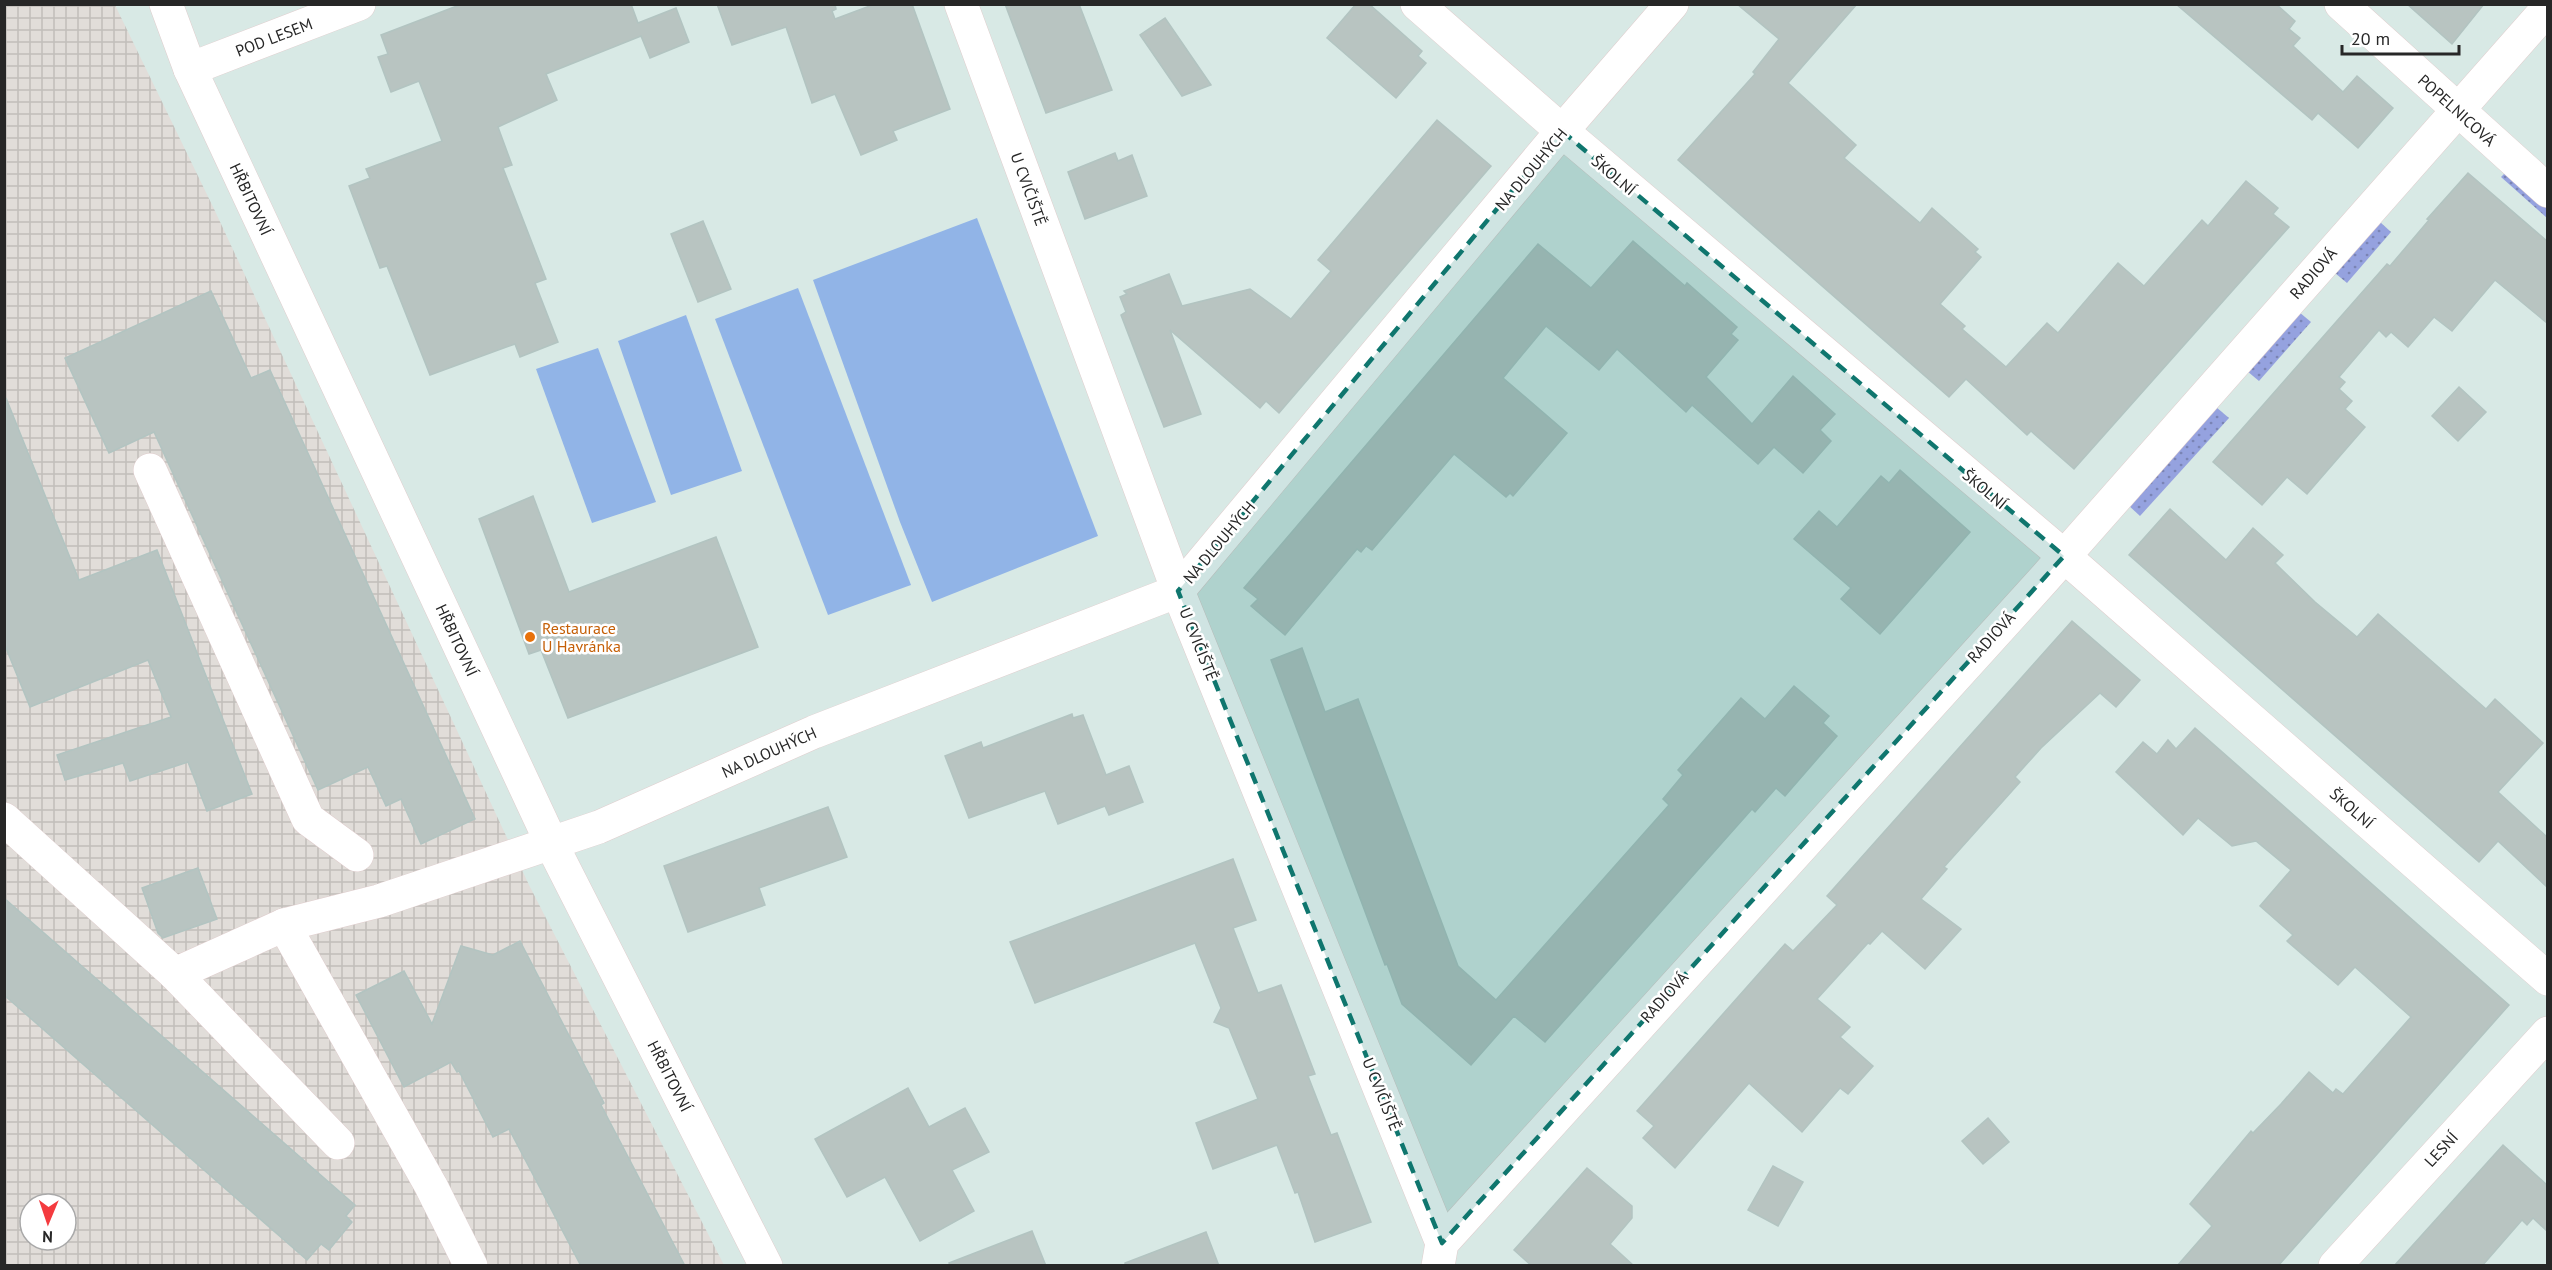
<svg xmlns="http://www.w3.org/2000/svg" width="2552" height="1270" font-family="'PT Sans',sans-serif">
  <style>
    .industrial { fill: url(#industrial-grid); fill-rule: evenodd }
    .grass { fill: url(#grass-dots) }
    .pitch { fill: #91b4e7 }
    .building { fill: #b8c4c1; stroke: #b2c4c1; stroke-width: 1.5 }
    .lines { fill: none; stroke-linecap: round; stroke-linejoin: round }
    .minor-casing { stroke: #e0cece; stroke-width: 34 }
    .minor { stroke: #fff; stroke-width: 33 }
    .marked { fill: #0f766e; fill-opacity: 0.2; stroke: #0f766e; stroke-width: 4.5; stroke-dasharray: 12 8; stroke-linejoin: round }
    .food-dot { fill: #e8710a; stroke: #fff; stroke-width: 2 }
    .labels { text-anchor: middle; stroke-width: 5; stroke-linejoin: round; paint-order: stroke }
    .street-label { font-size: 16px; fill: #272727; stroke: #fff }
    .food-label { font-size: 16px; fill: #c56008; stroke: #fff; text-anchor: start }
  </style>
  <defs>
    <pattern id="industrial-grid" width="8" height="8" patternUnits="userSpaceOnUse" patternTransform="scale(1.5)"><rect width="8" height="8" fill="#e1ddd9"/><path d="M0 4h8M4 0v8" fill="none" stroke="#c1beba"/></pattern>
    <pattern id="grass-dots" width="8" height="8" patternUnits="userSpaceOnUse" patternTransform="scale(1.5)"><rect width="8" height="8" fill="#95a2df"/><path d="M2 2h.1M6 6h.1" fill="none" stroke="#7a84b5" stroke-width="1.8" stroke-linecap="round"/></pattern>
  </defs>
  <rect width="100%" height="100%" fill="#d8e9e5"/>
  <path class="industrial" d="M5,5h110l100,206 314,674 195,380 -719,1zM30,1204h36v36h-36z"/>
  <g class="grass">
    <path d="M2506,172l41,36v10l-46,-41z"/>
    <path d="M2380,222l11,10 -44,51 -12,-10z"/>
    <path d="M2299,312l12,10 -52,59 -12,-10z"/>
    <path d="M2216,407l13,11 -89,98 -13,-12z"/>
  </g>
  <g class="pitch">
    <path d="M977,218l121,318 -166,66 -32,-80 -87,-242z"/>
    <path d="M798,288l113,297 -83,30 -113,-296z"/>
    <path d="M686,315l56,156 -71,24 -53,-154z"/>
    <path d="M598,348l58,154 -64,21 -56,-154z"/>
  </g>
  <g class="building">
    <path d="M462,4h169l7,19 38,-15 13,34 -39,16 -9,-22 -95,38 11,26 -59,27 14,38 -9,3 43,111 -11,4 23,59 -38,15 -5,-13 -85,31 -43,-109 -7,2 -31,-82 21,-8 -4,-9 76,-28 -23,-60 -28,11 -13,-35 10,-3 -7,-19z"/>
    <path d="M717,4h118l1,5 -4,2 3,8 40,-15h37l38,105 -57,22 4,9 -36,15 -26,-61 -23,9 -26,-76 -54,18z"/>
    <path d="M1005,4h74l33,86 -66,23z"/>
    <path d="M1356,4h13l53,47 -4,5 8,7 -30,35 -69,-60z"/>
    <path d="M1737,4h120l-69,79 68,62 -12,13 76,65 12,-15 46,41 -3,3 6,5 -41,47 25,22 -3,3 44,38 41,-44 11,10 60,-70 26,23 58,-66 6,6 38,-45 32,27 -5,6 16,13 -215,242 -43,-38 -4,4 -61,-56 -17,18 -271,-237 77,-86 -2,-2 26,-33z"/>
    <path d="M2176,4h100l19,17 -6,8 11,9 -7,8 50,46 14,-16 36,32 -35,40 -40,-35 -6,7z"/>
    <path d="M2407,4h77l-32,40z"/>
    <path d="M1165,18l46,67 -29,11 -42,-61z"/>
    <path d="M1437,120l54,46 -212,247 -13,-12 -6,7 -90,-78 31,84 -37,13 -43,-112 5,-3 -6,-15 7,-3 -3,-3 45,-17 13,32 68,-17 41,30 40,-48 -13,-11z"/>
    <path d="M1115,153l3,8 14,-6 15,41 -62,23 -17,-47z"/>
    <path d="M2468,173l79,68v82l-52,-43 -43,51 -18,-14 -26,30 -17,-15 -5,5 -7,-7 -40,47 6,5 -6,7 13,12 -7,8 20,18 -58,67 -20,-17 -25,28 -49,-43 174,-198 3,2 39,-46 -2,-1z"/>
    <path d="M703,221l28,68 -33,13 -27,-68z"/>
    <path d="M1633,241l52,45 2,-3 50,44 -6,7 7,6 -32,37 46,47 41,-48 42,38 -15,16 11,11 -28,32 -29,-26 -16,17 -66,-59 -6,7 -69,-63 -18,21 -53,-44 -43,52 64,55 -54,63 -3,-3 -4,4 -52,-43 -82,96 -6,-4 -5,6 -4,-3 -72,86 -34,-29 7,-7 -14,-11 294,-344 53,44z"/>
    <path d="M211,291l40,87 19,-8 205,449 -54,25 -20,-45 -15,7 -18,-39 -50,23 -164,-358 -45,21 -44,-95z"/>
    <path d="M2459,387l27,25 -28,29 -26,-25z"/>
    <path d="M6,398l73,182 78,-30 95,244 -45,17 -19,-49 -58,19 -7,-18 -58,17 -8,-25 114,-38 -23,-57 -118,47 -26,-64z"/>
    <path d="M1900,470l70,62 -90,102 -39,-35 10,-11 -57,-49 25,-28 18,16 44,-51 8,7z"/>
    <path d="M533,496l36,96 147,-55 42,110 -190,71 -27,-68 -12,4 -50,-135z"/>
    <path d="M2170,509l56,51 27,-32 30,27 -8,8 40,39 42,35 21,-23 108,95 9,-10 48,44 -45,49 49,45v50l-49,-46 -19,21 -350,-307z"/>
    <path d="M2072,621l68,59 -24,27 -16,-14 -59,55 -26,29 5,5 -76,85 3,2 -26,30 40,30 -36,40 -43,-38 -12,13 -2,-1 -51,56 33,28 -10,10 33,29 -25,28 -8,-6 -38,44 -53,-49 -74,85 -32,-30 11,-12 -17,-15 148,-167 8,7 44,-46 -10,-9z"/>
    <path d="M1302,648l23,64 33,-13 100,267 38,34 173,-195 -6,-6 20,-24 -5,-5 63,-72 24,21 29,-33 35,30 -6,7 14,13 -52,60 -9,-8 -21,24 -3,-3 -207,233 -31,-26 -43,49 -69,-61 -15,-40 -2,1 -114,-305z"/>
    <path d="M1072,714l1,4 10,-3 23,60 23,-9 14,36 -34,13 -4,-9 -47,18 -13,-33 -76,27 -24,-62 36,-14 2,6z"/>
    <path d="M2195,728l314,277 -231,261h-101l35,-40 -22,-22 61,-73 2,2 28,-29 28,-32 24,21 3,-4 7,5 68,-77 -56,-50 -17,18 -51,-44 6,-6 -33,-29 31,-36 -35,-29 -24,5 -34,-28 -15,17 -67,-63 27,-30 14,12 11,-14 8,9z"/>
    <path d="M828,807l19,50 -88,31 6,17 -77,27 -24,-66z"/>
    <path d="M1233,859l23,61 -23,8 25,65 23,-8 34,89 -7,2 23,59 6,-2 34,89 -56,20 -17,-50 -3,1 -18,-48 -64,24 -17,-46 62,-24 -29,-71 -15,-6 7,-14 -26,-65 -160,60 -25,-61z"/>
    <path d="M198,868l19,51 -54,19 -5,-5 -16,-45z"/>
    <path d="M4,898l351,307 -9,11 6,6 -23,28 -8,-6 -14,16 -303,-265z"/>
    <path d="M520,941l84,162 -3,2 84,161h-104l-72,-137 -16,8 -34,-66 -2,1 -6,-10 -47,25 -48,-92 48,-24 28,53 29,-78 32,9z"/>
    <path d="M908,1088l21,39 36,-19 24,44 -37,18 22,41 -54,30 -35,-64 -38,20 -32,-58z"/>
    <path d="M1988,1118l21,24 -26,22 -21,-23z"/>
    <path d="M2503,1145l44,40v46l-14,-13 -6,7 -5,-5 -40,46h-88z"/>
    <path d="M1773,1166l30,16 -25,44 -30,-16z"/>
    <path d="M1587,1168l45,38v12l-22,26 24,22h-102l-18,-16z"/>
    <path d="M1032,1231l14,35h-96l-1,-3z"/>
    <path d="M1206,1232l13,34h-94v-3z"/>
  </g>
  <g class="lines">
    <g class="minor-casing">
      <g id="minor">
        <path d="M166,4l24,65 367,786 209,411"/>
        <path d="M961,4l217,587 264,652"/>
        <path d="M1417,4l145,127 502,425 484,423"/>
        <path d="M2341,4l207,187"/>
        <path d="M190,69l169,-65"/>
        <path d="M150,470l158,349 49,36"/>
        <path d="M4,819l171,155 109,-49 147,261 40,80"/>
        <path d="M284,925l95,-24 220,-74 215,-95 364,-141 384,-460 110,-127"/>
        <path d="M175,974l163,169"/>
        <path d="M1438,1266l4,-23 603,-665 503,-570"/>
        <path d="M2335,1266l213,-233"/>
      </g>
    </g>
    <use href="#minor" class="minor"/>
  </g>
  <path class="marked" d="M1562,131l502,425 -622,687 -264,-652z"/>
  <circle class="food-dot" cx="530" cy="637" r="6"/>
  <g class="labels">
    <g class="street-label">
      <text transform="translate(274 37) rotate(-21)" y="6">POD LESEM</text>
      <text transform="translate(2457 110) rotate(42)" y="6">POPELNICOVÁ</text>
      <text transform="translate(1531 169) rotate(-50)" y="6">NA DLOUHÝCH</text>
      <text transform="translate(1614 175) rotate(40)" y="6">ŠKOLNÍ</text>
      <text transform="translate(1029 189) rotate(70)" y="6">U CVIČIŠTĚ</text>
      <text transform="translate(251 199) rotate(65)" y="6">HŘBITOVNÍ</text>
      <text transform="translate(2313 273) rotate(-49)" y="6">RADIOVÁ</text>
      <text transform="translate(1985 489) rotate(40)" y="6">ŠKOLNÍ</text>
      <text transform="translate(1219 542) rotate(-50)" y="6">NA DLOUHÝCH</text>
      <text transform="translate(1991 637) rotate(-48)" y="6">RADIOVÁ</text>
      <text transform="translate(457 640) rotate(65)" y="6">HŘBITOVNÍ</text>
      <text transform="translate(1199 644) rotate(68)" y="6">U CVIČIŠTĚ</text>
      <text transform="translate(769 752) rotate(-24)" y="6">NA DLOUHÝCH</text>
      <text transform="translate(2352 808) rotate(41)" y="6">ŠKOLNÍ</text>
      <text transform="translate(1664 997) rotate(-48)" y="6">RADIOVÁ</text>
      <text transform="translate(670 1076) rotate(63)" y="6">HŘBITOVNÍ</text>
      <text transform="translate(1382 1094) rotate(68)" y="6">U CVIČIŠTĚ</text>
      <text transform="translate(2441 1149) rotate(-47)" y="6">LESNÍ</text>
    </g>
    <g class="food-label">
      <text x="542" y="634">Restaurace<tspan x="542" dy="18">U Havránka</tspan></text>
    </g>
  </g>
  <rect width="2552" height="1270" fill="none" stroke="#272727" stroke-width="12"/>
  <g transform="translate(48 1222) rotate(182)"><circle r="28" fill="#ffffff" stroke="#a9a9a9" stroke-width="1.5"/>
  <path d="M0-4.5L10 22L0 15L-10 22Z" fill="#f43b3f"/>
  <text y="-9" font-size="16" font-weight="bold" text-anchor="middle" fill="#272727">N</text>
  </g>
  <path d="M2342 45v9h117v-9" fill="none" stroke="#272727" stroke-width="3"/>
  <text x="2351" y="45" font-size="18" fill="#272727" stroke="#ffffff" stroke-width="4.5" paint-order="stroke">20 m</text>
</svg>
